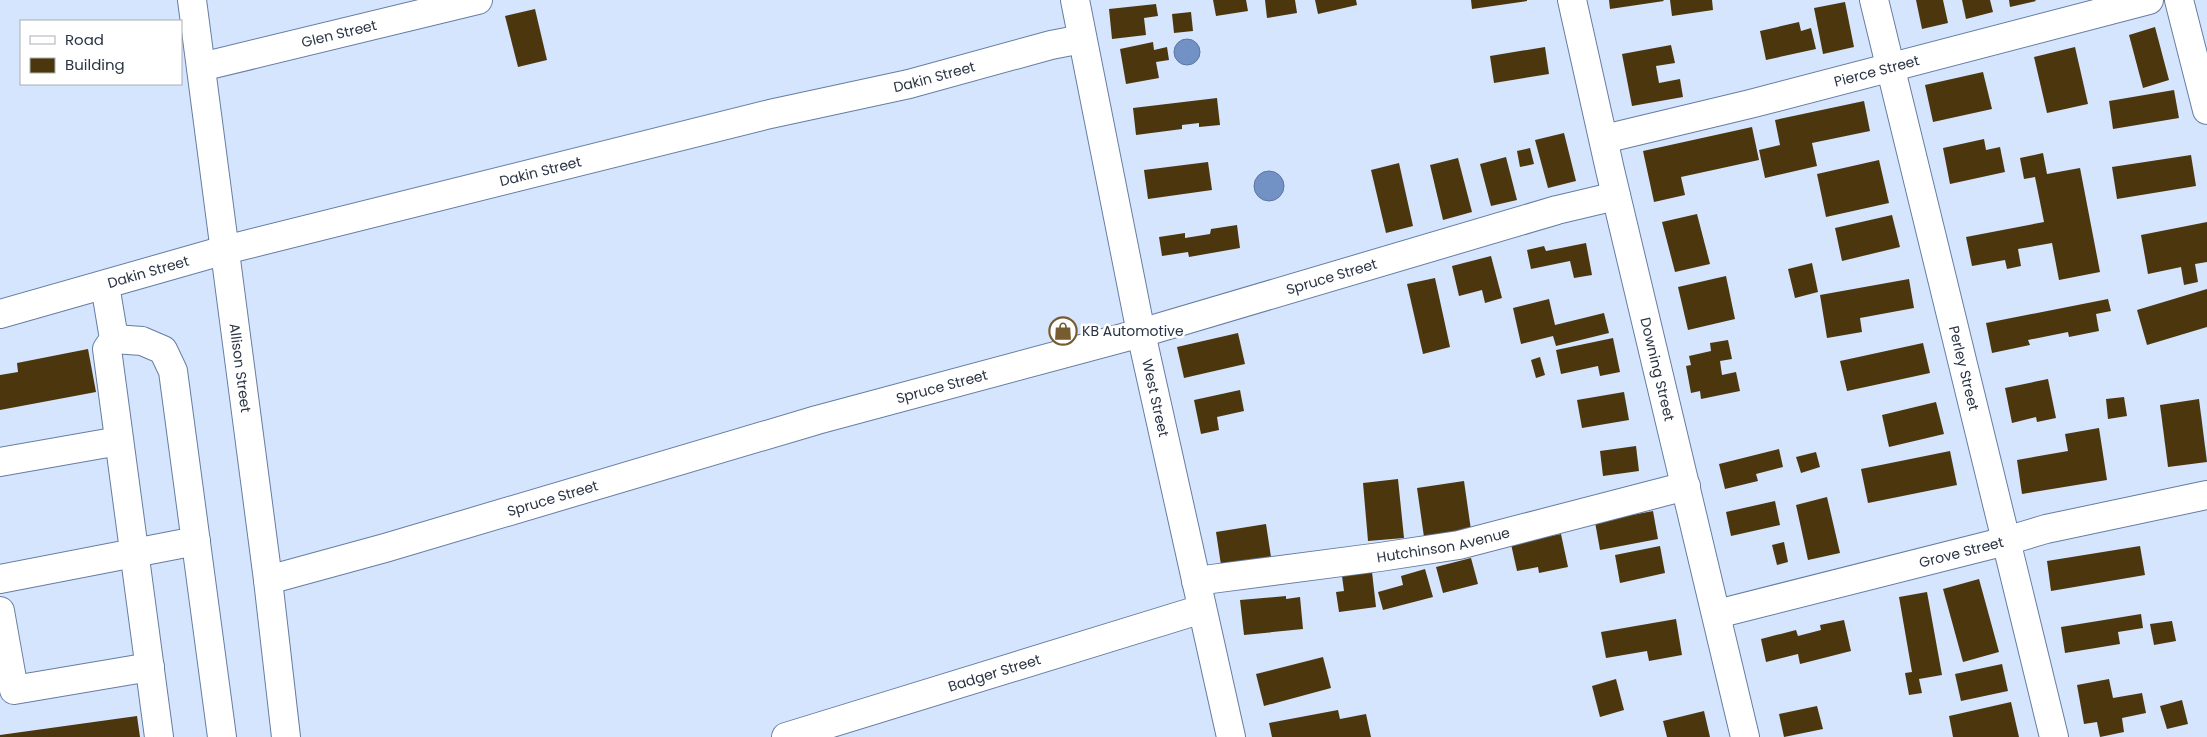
<svg xmlns="http://www.w3.org/2000/svg" width="2207" height="737" font-family="Poppins,sans-serif">
  <style>
    .water { fill: #7292c6; stroke: #5c769f }
    .building { fill: #4c360d }
    .lines { fill: none; stroke-linecap: round; stroke-linejoin: round }
    .minor-casing { stroke: #667da3; stroke-width: 30 }
    .minor { stroke: #fff; stroke-width: 28 }
    .labels { text-anchor: middle; stroke-width: 5; stroke-linejoin: round; paint-order: stroke }
    .street-label { font-size: 14px; fill: #2a3444; stroke: #fff }
    .poi-label { font-size: 14px; fill: #2a3444; stroke: #fff; text-anchor: start }
  </style>
  <rect width="100%" height="100%" fill="#d6e5fe"/>
  <g class="water">
    <circle cx="1187" cy="52" r="13"/>
    <circle cx="1269" cy="186" r="15"/>
  </g>
  <g class="building">
    <path d="M1213,0h33l2,11 -32,5z"/>
    <path d="M1265,0h30l2,13 -30,5z"/>
    <path d="M1315,0h41l1,5 -39,9z"/>
    <path d="M1471,0h56v1l-55,8z"/>
    <path d="M1609,0h54l1,1 -54,8z"/>
    <path d="M1670,0h42l1,10 -41,6z"/>
    <path d="M1916,0h27l5,23 -26,6z"/>
    <path d="M1962,0h28l3,12 -27,7z"/>
    <path d="M2009,0h26l1,1 -26,6z"/>
    <path d="M1845,2l9,45 -31,7 -9,-46z"/>
    <path d="M1156,4l2,12 -14,2 2,17 -34,4 -3,-30z"/>
    <path d="M535,9l12,51 -29,7 -13,-51z"/>
    <path d="M1191,12l2,19 -19,2 -2,-19z"/>
    <path d="M1799,22l2,9 10,-3 5,21 -50,11 -6,-29z"/>
    <path d="M2155,27l14,53 -26,8 -14,-53z"/>
    <path d="M1153,42l1,8 13,-3 2,13 -13,2 3,16 -33,6 -6,-35z"/>
    <path d="M1671,45l4,18 -19,3 3,17 21,-4 3,18 -51,9 -10,-52z"/>
    <path d="M1545,47l4,27 -55,9 -4,-27z"/>
    <path d="M2075,47l13,57 -41,9 -13,-56z"/>
    <path d="M1983,72l9,37 -59,13 -8,-37z"/>
    <path d="M2174,90l5,28 -66,11 -4,-28z"/>
    <path d="M1217,98l3,27 -21,2v-4l-17,2v4l-46,6 -3,-27z"/>
    <path d="M1864,101l6,30 -58,12 5,23 -52,12 -6,-28 21,-5 -5,-25z"/>
    <path d="M1752,127l7,33 -78,17 4,18 -31,7 -11,-51z"/>
    <path d="M1564,133l12,48 -28,7 -13,-48z"/>
    <path d="M1984,139l2,11 14,-3 5,25 -55,12 -7,-36z"/>
    <path d="M1530,148l4,16 -14,3 -3,-16z"/>
    <path d="M2043,153l4,21 33,-6 20,104 -41,8 -7,-37 -34,6 3,17 -14,3 -2,-9 -33,6 -6,-29 78,-15 -9,-45 -11,2 -4,-21z"/>
    <path d="M2191,155l5,31 -79,13 -5,-32z"/>
    <path d="M1506,157l11,43 -26,6 -11,-42z"/>
    <path d="M1458,158l14,54 -29,8 -13,-55z"/>
    <path d="M1879,160l10,43 -63,14 -9,-43z"/>
    <path d="M1208,162l4,28 -64,9 -4,-29z"/>
    <path d="M1399,163l14,63 -27,7 -15,-63z"/>
    <path d="M1697,214l13,50 -35,8 -13,-50z"/>
    <path d="M1892,215l8,32 -58,14 -7,-33z"/>
    <path d="M2207,222v40l-12,2 3,18 -14,3 -3,-18 -33,7 -7,-39z"/>
    <path d="M1237,225l3,23 -51,9 -1,-5 -26,4 -3,-19 26,-4v5l25,-4 1,-5z"/>
    <path d="M1586,243l6,32 -18,3 -4,-17 -39,8 -4,-19 17,-4 2,5z"/>
    <path d="M1491,256l11,42 -17,5 -3,-13 -23,6 -7,-30z"/>
    <path d="M1812,263l6,29 -23,6 -7,-29z"/>
    <path d="M1726,276l9,43 -47,11 -10,-43z"/>
    <path d="M1435,278l15,69 -27,7 -16,-70z"/>
    <path d="M1909,279l5,29 -54,10 2,14 -35,6 -7,-43z"/>
    <path d="M2207,289v38l-60,18 -10,-35z"/>
    <path d="M1549,299l6,26 49,-12 5,20 -53,13 -3,-10 -32,8 -8,-36z"/>
    <path d="M2108,299l3,12 -15,3 3,17 -30,6 -1,-5 -40,8 2,5 -38,8 -6,-30z"/>
    <path d="M1238,333l7,31 -61,14 -7,-31z"/>
    <path d="M1613,338l7,34 -20,4 -2,-10 -37,8 -5,-24z"/>
    <path d="M1728,340l4,19 -12,2 2,14 14,-3 4,19 -39,8 -1,-8 -9,2 -5,-27 5,-1 -2,-9 22,-5 -1,-8z"/>
    <path d="M1923,343l7,30 -83,18 -7,-30z"/>
    <path d="M88,349l8,43 -96,18v-35l18,-3 -1,-9z"/>
    <path d="M1540,357l5,18 -9,3 -5,-18z"/>
    <path d="M2048,379l8,39 -19,4 -1,-5 -24,6 -7,-35z"/>
    <path d="M1240,390l4,21 -27,6 2,13 -18,4 -7,-34z"/>
    <path d="M1624,392l5,28 -47,8 -5,-28z"/>
    <path d="M2124,397l3,19 -19,3 -2,-20z"/>
    <path d="M2199,399l8,63 -39,5 -8,-62z"/>
    <path d="M1936,402l8,32 -55,13 -7,-32z"/>
    <path d="M2099,428l8,52 -85,14 -5,-34 51,-9 -3,-17z"/>
    <path d="M1636,446l3,25 -36,5 -3,-25z"/>
    <path d="M1779,449l4,18 -27,7 2,7 -33,8 -6,-25z"/>
    <path d="M1950,451l7,34 -89,18 -7,-34z"/>
    <path d="M1816,452l4,15 -19,6 -5,-16z"/>
    <path d="M1398,479l6,59 -36,3 -5,-58z"/>
    <path d="M1464,481l7,49 -47,7 -7,-49z"/>
    <path d="M1827,497l13,56 -32,7 -12,-55z"/>
    <path d="M1775,501l5,24 -49,11 -5,-24z"/>
    <path d="M1653,511l5,28 -58,11 -5,-28z"/>
    <path d="M1266,524l5,33 -50,8 -5,-33z"/>
    <path d="M1561,534l7,33 -29,6 -1,-6 -21,4 -6,-27z"/>
    <path d="M1784,542l4,20 -11,3 -5,-20z"/>
    <path d="M1660,546l5,27 -45,10 -5,-28z"/>
    <path d="M2140,546l5,29 -94,16 -4,-30z"/>
    <path d="M1471,558l7,26 -35,9 -7,-26z"/>
    <path d="M1425,569l8,28 -50,13 -5,-18 25,-7 -2,-9z"/>
    <path d="M1372,572l4,35 -37,5 -3,-20 8,-1 -2,-15z"/>
    <path d="M1979,579l20,73 -36,10 -20,-73z"/>
    <path d="M1927,592l15,83 -23,4 3,14 -13,2 -4,-22 7,-1 -13,-75z"/>
    <path d="M1286,596v3l14,-2 3,32 -59,6 -4,-35z"/>
    <path d="M2141,614l2,14 -25,4 2,12 -55,9 -4,-26z"/>
    <path d="M1676,619l6,36 -33,6 -2,-10 -41,7 -5,-26z"/>
    <path d="M1844,620l7,31 -51,13 -2,-10 -32,8 -5,-23 35,-9 2,6 23,-6 -1,-5z"/>
    <path d="M2172,621l4,20 -22,4 -4,-21z"/>
    <path d="M1323,657l8,31 -67,18 -8,-32z"/>
    <path d="M2002,664l6,27 -47,10 -6,-27z"/>
    <path d="M1616,679l8,31 -24,7 -8,-31z"/>
    <path d="M2109,679l4,19 29,-5 4,20 -24,5 2,14 -24,5 -3,-15 -13,2 -7,-39z"/>
    <path d="M2182,700l6,24 -21,5 -7,-23z"/>
    <path d="M2011,702l8,35h-66l-4,-21z"/>
    <path d="M1817,706l6,23 -39,8 -5,-23z"/>
    <path d="M1338,710l2,9 26,-5 5,23h-99l-3,-14z"/>
    <path d="M1704,711l6,26h-43l-4,-16z"/>
    <path d="M137,716l3,21h-140v-2z"/>
  </g>
  <g class="lines">
    <g class="minor-casing">
      <g id="minor">
        <path id="s1" d="M192,0l76,580 18,157"/>
        <path id="s2" d="M1075,0l66,333 90,404"/>
        <path id="s3" d="M1572,0l38,170 135,567"/>
        <path id="s4" d="M1874,0l180,737"/>
        <path d="M2179,0l28,110"/>
        <path id="s5" d="M201,67l277,-67"/>
        <path id="s6" d="M1604,139l146,-35 399,-104"/>
        <path d="M105,285l9,54 -7,10 52,388"/>
        <path id="s7" d="M0,314l225,-64 545,-136 139,-30 142,-39 31,-6"/>
        <path d="M114,339l28,2 21,9 10,21 49,366"/>
        <path d="M0,462l119,-21"/>
        <path d="M0,579l196,-38"/>
        <path id="s8" d="M268,580l117,-32 432,-128 324,-87 416,-123 59,-14"/>
        <path id="s9" d="M1196,581l184,-24 79,-12 227,-59"/>
        <path d="M0,611l14,79 136,-23"/>
        <path id="s10" d="M1717,614l289,-73 40,-12 161,-34"/>
        <path id="s11" d="M786,737l416,-128"/>
      </g>
    </g>
    <use href="#minor" class="minor"/>
  </g>
  <defs>
    <g id="shop-ring" transform="scale(1.4375)"><circle r="9.5" fill="#fff" stroke="#765c2e" stroke-width="1.5"/><path d="M-5-2.5h2.3a2.7 3.5 0 0 1 5.4 0H5L5.5 6h-11ZM-1.5-2.5h3a1.5 2.3 0 0 0-3 0Z" fill="#765c2e"/></g>
  </defs>
  <g fill-rule="evenodd">
    <use href="#shop-ring" x="1063" y="331"/>
  </g>
  <g class="labels">
    <g class="street-label">
      <text dy="5" stroke="none"><textPath href="#s5" startOffset="142">Glen Street</textPath></text>
      <text dy="5" stroke="none"><textPath href="#s6" startOffset="281">Pierce Street</textPath></text>
      <text dy="5" stroke="none"><textPath href="#s7" startOffset="964">Dakin Street</textPath></text>
      <text dy="5" stroke="none"><textPath href="#s7" startOffset="559">Dakin Street</textPath></text>
      <text dy="5" stroke="none"><textPath href="#s7" startOffset="154">Dakin Street</textPath></text>
      <text dy="5" stroke="none"><textPath href="#s8" startOffset="1106">Spruce Street</textPath></text>
      <text dy="5" stroke="none"><textPath href="#s1" startOffset="371">Allison Street</textPath></text>
      <text dy="5" stroke="none"><textPath href="#s4" startOffset="379">Perley Street</textPath></text>
      <text dy="5" stroke="none"><textPath href="#s3" startOffset="379">Downing Street</textPath></text>
      <text dy="5" stroke="none"><textPath href="#s8" startOffset="701">Spruce Street</textPath></text>
      <text dy="5" stroke="none"><textPath href="#s2" startOffset="406">West Street</textPath></text>
      <text dy="5" stroke="none"><textPath href="#s8" startOffset="296">Spruce Street</textPath></text>
      <text dy="5" stroke="none"><textPath href="#s9" startOffset="250">Hutchinson Avenue</textPath></text>
      <text dy="5" stroke="none"><textPath href="#s10" startOffset="252">Grove Street</textPath></text>
      <text dy="5" stroke="none"><textPath href="#s11" startOffset="218">Badger Street</textPath></text>
    </g>
    <g class="poi-label">
      <text x="1082" y="336">KB Automotive</text>
    </g>
  </g>
  <rect x="20" y="20" width="162" height="65" fill="#ffffff" stroke="#aaaeb4"/>
  <rect x="30" y="36" width="25" height="8" fill="#ffffff" stroke="#aaaeb4"/>
  <text x="65" y="45" font-size="15" fill="#2a3444">Road</text>
  <rect x="30" y="58" width="25" height="15" fill="#4c360d" stroke="#aaaeb4"/>
  <text x="65" y="70" font-size="15" fill="#2a3444">Building</text>
</svg>
